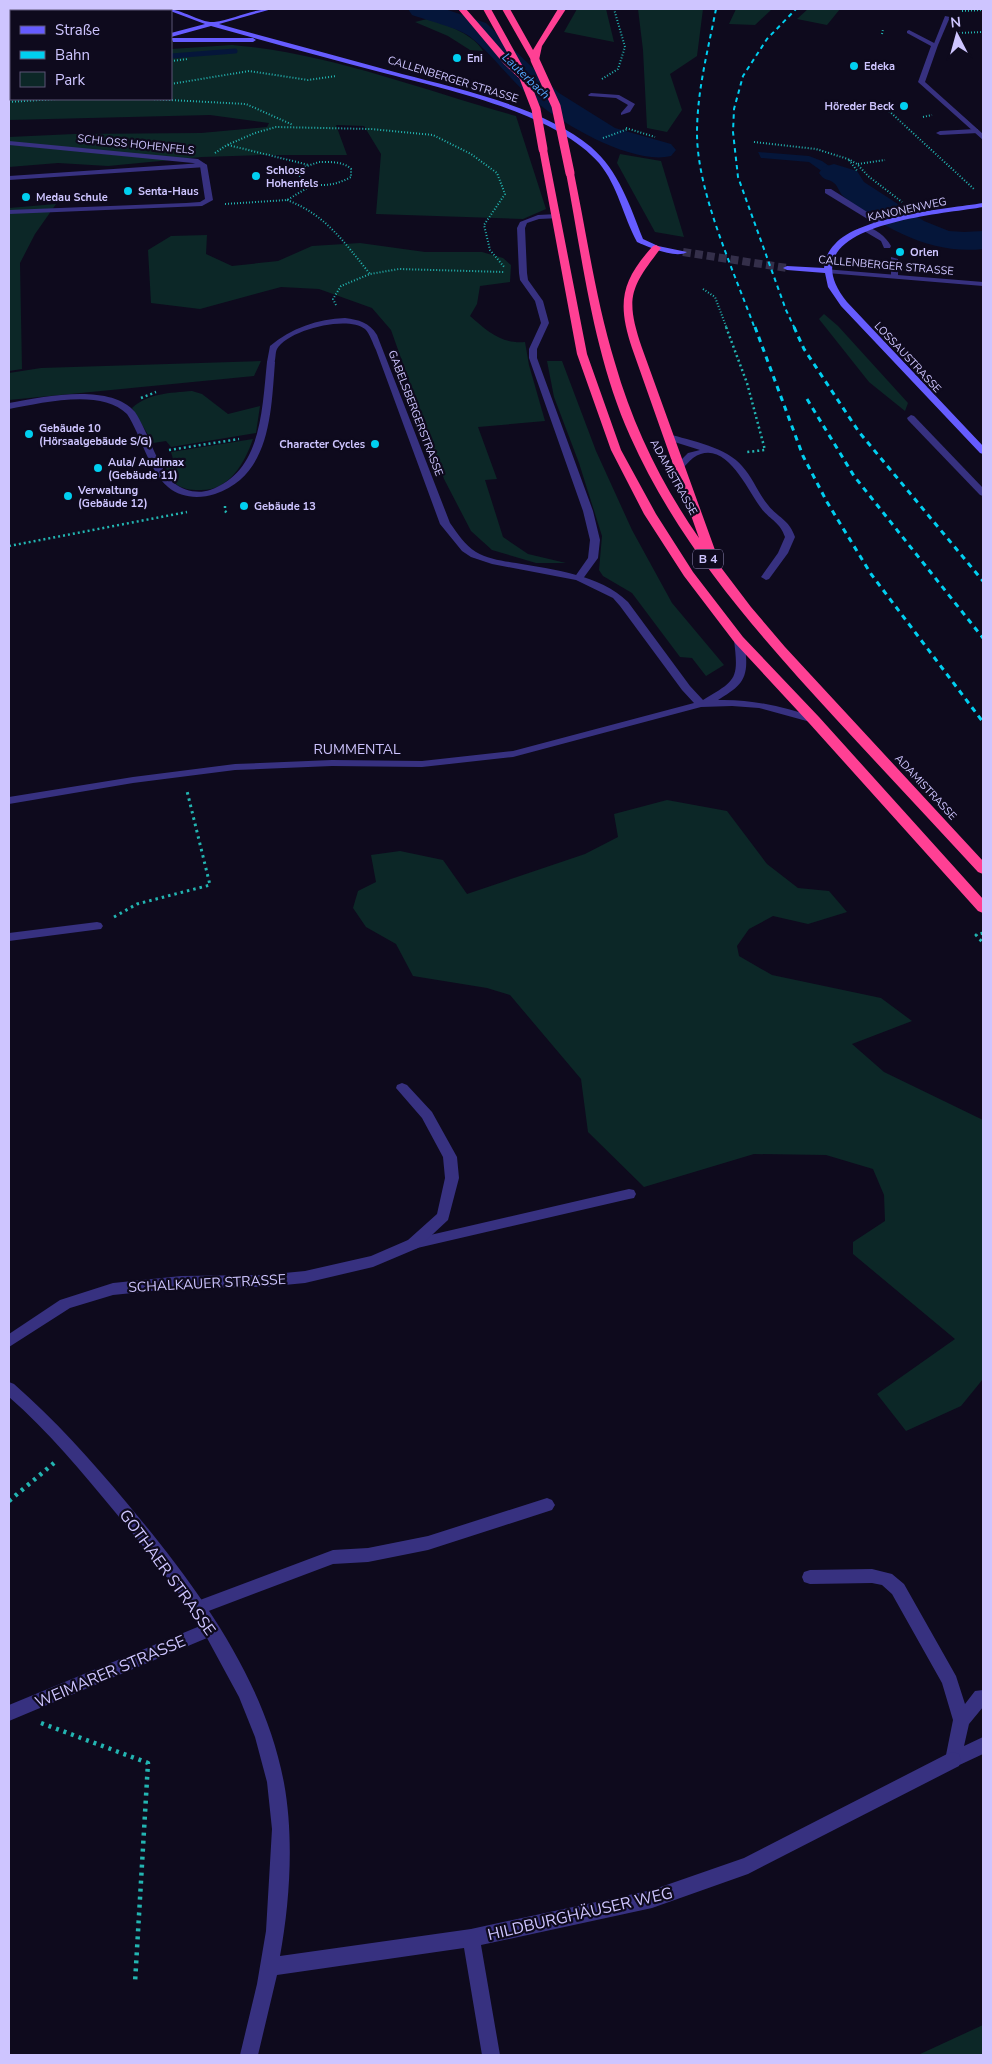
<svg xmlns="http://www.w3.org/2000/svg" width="992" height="2064" font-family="'Nunito Sans',sans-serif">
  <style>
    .green { fill: #0c2727 }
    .water { fill: #05163a }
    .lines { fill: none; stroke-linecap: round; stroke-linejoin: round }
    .stream { stroke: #05163a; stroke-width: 5 }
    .river { fill: #05163a; fill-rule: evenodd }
    .secondary-tunnel { stroke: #342f4a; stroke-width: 8; stroke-dasharray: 8 4; stroke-linecap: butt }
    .path-far3 { stroke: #23b5b2; stroke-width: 2; stroke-dasharray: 1 2; stroke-linecap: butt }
    .path-far2 { stroke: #23b5b2; stroke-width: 2.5; stroke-dasharray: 2 3; stroke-linecap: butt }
    .path-far1 { stroke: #23b5b2; stroke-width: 3; stroke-dasharray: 2.5 4; stroke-linecap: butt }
    .path { stroke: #23b5b2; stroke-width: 4.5; stroke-dasharray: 3 5; stroke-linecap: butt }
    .lane { fill: #373180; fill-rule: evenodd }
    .street { fill: #373180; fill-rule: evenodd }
    .secondary { fill: #665cff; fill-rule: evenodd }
    .highway { fill: #ff4094; fill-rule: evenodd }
    .rail-far1 { stroke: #00cff0; stroke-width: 2; stroke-dasharray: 4.5 4; stroke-linecap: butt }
    .rail { stroke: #00cff0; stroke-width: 3; stroke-dasharray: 5.5 5; stroke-linecap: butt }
    .highway-bridge { stroke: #ff4094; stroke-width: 9 }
    .poi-dot { fill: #00cff0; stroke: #0e0a1d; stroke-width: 2 }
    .labels { text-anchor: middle; stroke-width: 4.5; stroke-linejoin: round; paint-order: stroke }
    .far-poi-label { font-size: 11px; font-weight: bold; fill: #cec5ff; stroke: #0e0a1d; text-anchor: start }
    .far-street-label { font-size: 11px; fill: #cec5ff; stroke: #0e0a1d }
    .far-water-label { font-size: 12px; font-style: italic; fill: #53a9ff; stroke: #0e0a1d }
    .shield { fill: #0e0a1d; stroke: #948dbb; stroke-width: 1 }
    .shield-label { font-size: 12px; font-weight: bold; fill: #cec5ff }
    .street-label { font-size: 14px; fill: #cec5ff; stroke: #0e0a1d }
    .near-street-label { font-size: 16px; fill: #cec5ff; stroke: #0e0a1d }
  </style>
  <rect width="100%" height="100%" fill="#0e0a1d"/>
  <g class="green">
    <path d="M9,9h138l6,2h-142v33l-2,1z"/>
    <path d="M577,9h29l8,33 -50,-10z"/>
    <path d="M638,9h65l-6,47 -27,18 12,36 -15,22 -20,-4 -4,-78z"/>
    <path d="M736,9h36l-17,16 -26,-1z"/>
    <path d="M808,9h32l-13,16 -30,-6z"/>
    <path d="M431,18c17,8 42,16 52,33l-13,-1 -22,-14 -33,-14z"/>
    <path d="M232,45c97,8 190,45 284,71l30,93 -23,10 -147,-5 5,-60 -17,-28 -28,-1 11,30h-86l-59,2 -94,9 -50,-3 -49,4v-30l65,-3 127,-1 66,-6 2,-4 -59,-8 -201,5v-67h2v46h160v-50z"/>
    <path d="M620,154l41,7 23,76 -29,-5 -38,-69z"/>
    <path d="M56,204l-21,30 -15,29 2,106 -13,2v-163z"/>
    <path d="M207,235l-1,19 26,12 46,-5 34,-15 48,-3 65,9h57l21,6 8,7 -1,17 -30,4 -3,18 -7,12c17,15 31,28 55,26l4,23 16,56 -67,6 19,52 -12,1 18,57 25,17 38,9h-30l-44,-13 -21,-19 -27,-52 -53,-149 -19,-22 -53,-19 -38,-2 -81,22 -49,-6 -3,-53 23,-14z"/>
    <path d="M824,314l14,12 70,77 -3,8 -36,-29 -50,-63z"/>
    <path d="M261,361l-7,15 -245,24v-27l32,-5z"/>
    <path d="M547,361h15l34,90 36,79 40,73 52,62 -18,11 -14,-18 -12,-1 -48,-64 -29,-17 -4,-6 3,-34 -23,-73 -25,-66z"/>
    <path d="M192,391l10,3 26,20 32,-8 -4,27 -85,14 -5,-6 -13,2 -21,-35c17,-15 37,-15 60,-17z"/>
    <path d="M253,439c-9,25 -24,53 -55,51 -7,0 -16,-1 -22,-6 -6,-5 -10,-16 -14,-23l11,-2 -2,-7z"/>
    <path d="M667,800l60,11 40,53 31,24 31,3 18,21 -39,12 -35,-8 -24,13 -12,17 2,10 33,19 109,23 31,23 -60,23 32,28 99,48v259l-22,27 -55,25 -29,-37 78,-55 -102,-85v-12l32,-21 -1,-26 -11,-26 -47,-14 -72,-1 -110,33 -56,-55 -7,-53 -71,-84 -23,-7 -74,-12 -17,-32 -30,-17 -13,-19 5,-17 18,-9 -5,-27 29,-4 43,9 24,34 118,-40 33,-17 -4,-23z"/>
    <path d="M983,2025v30h-65z"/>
  </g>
  <g class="water">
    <path d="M411,9c19,-1 38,-2 49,17h-11z"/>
    <path d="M574,111l43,24 21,6 -8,4 -31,-9 -20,-11z"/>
    <path d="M758,152l51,4 13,5 10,7 15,4 11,7 13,14 27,18 -15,3 -14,-12 -26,-14 -6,-10 -14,-6 -14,-10 -48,-4z"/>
    <path d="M924,225l18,10 41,3v6c-32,1 -43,0 -72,-16z"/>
  </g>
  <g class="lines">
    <g class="stream">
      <path d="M171,56l64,-5"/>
      <path d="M9,57h2"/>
    </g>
    <g class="river">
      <path d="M408,9h37l41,14 73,70 56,35 56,16 5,6 -5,6c-36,9 -102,-28 -131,-51 -27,-20 -45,-49 -71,-69 -11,-8 -43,-16 -57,-21z"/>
      <path d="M834,164l23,7 7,11 60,39 25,10 15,1 19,-1v18c-52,6 -100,-21 -140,-53 -4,-4 -5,-10 -9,-13 -6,-5 -9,-1 -15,-10l4,-6z"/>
    </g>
    <path class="secondary-tunnel" d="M683,252l104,16"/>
    <g class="path-far3">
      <path d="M962,11l21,-1"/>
      <path d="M959,33l24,-1"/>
      <path d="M882,34l1,-5"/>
      <path d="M171,61l17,-2"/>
      <path d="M602,79l16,-10 7,-22 -11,-38"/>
      <path d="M171,84l78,-13 59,9 28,-4"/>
      <path d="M151,99l95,5 47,21"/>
      <path d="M9,102l47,-3"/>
      <path d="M889,111l86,79"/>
      <path d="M923,117l9,-2"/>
      <path d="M626,128l29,9"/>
      <path d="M603,138l25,-9"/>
      <path d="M754,142l62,7 32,10 9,5 11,12 34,26"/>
      <path d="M228,145l81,20"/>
      <path d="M215,153l12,-8 28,-12 21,-6 95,2 62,6 38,19 26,19 8,21 -21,31 6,25 15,18"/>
      <path d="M849,160l9,12"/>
      <path d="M319,162c10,0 24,-1 32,7v8c-16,9 -38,13 -52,-2l5,-8z"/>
      <path d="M858,164l27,-4"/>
      <path d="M287,200c39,15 57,42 83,74"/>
      <path d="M225,204l62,-4 27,-16"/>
      <path d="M703,289l12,8 12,32"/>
      <path d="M336,305l-3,-6 8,-13 29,-12 29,-5 105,3"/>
    </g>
    <g class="path-far2">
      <path d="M726,327l21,56 18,67 -18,2"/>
      <path d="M141,398l15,-6"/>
      <path d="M169,450l70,-11"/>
      <path d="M225,506v5l3,3"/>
      <path d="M9,546l178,-34"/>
    </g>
    <g class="path-far1">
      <path d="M114,917l23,-13 73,-19 -23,-94"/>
      <path d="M983,933l-7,2 7,8"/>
    </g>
    <g class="path">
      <path d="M9,1501l45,-38"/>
      <path d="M41,1723l107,40 -13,220"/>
    </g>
    <g class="lane">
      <path d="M945,16l5,1 -12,28 -5,1z"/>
      <path d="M591,93l28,2 16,9 -5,8 -9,3v-2l7,-8 -12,-7 -27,-2 -1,-1z"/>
      <path d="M975,129h3v4l-38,2 -4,-2 4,-2z"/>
      <path d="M203,163l4,2 -1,2 -197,13v-4z"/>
      <path d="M825,189h6l55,35 -7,2 -54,-33z"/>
      <path d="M557,214h3v4l-21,1 -12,4 -2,5 2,45 1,7 15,21 6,22 -12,26v9l56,153 7,29 -2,18 -16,22 -3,1 -5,-3 14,-20 2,-18 -7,-29 -54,-153v-9l12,-26 -6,-22 -15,-21 -1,-7 -2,-45 3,-6 18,-7z"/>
      <path d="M864,227c11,0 22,10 27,19l-1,2h-6l-3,-7 -17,-10z"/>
      <path d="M891,257l7,2v19l-7,-2z"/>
      <path d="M271,359l4,3c-4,50 -4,113 -60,132 -16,5 -34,4 -47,-7 -19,-16 -27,-52 -41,-73 -26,-26 -85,-11 -118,-5v-6c33,-6 101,-21 126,9 13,19 23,57 39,71 10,8 24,11 36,7 52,-18 52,-81 57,-128z"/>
      <path d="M911,415l3,1 69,72v8l-3,-1 -72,-75 -1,-2z"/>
      <path d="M668,434c22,6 60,14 74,32 11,12 16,27 26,39 10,13 21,14 27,32l-7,16 -19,26 -3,1 -5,-3 17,-24 7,-16c-5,-15 -15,-17 -24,-29 -14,-18 -36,-72 -68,-50 -4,3 -7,7 -11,11h-6v-4l12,-12 12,-3 -35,-11 -1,-2z"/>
      <path d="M629,1189l5,1 2,4 -2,4 -5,1 -216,50 -5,-1 -2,-4 2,-4 5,-1z"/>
      <path d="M547,1498l5,2 3,5 -3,5 -124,40 -60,12 -35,2 -135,51 -6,-2 -2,-5 2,-5 141,-53 35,-2 60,-12z"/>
      <path d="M872,1569l20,5 12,10 52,92 9,28 10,-13 8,-1v17l-14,17 -5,22 19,-9v17l-30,14 -6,-2 -2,-6 8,-40 -11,-37 -50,-89 -10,-9 -10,-2 -62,1 -6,-2 -2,-5 2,-5 6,-2z"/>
    </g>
    <g class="street">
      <path d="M909,30l29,15 -13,37 58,52v6l-65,-58 13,-36 -24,-13v-2z"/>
      <path d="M9,141l189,18 9,6 6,35 -11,6 -193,8v-4l177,-7 14,-1 5,-3 -5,-33 -7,-3 -184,-18z"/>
      <path d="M824,269l159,13v4l-156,-13h-3z"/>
      <path d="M345,318c14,2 24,4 32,17l73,188c7,10 15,22 26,29 11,7 27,9 40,11 38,7 83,11 112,39l62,84 13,14c33,-20 36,-20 31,-60l1,-2h8c2,6 3,13 3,19 2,25 -9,31 -28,43 35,-1 66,7 100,18l1,2 -1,2 -4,1 -55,-15 -27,-2 -31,1 -188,50 -91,10 -90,-1 -97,4 -102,13 -124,21v-7l124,-20 102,-13 97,-4 90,1 91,-10 181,-48 -12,-13 -62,-84 -7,-8 -37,-18 -84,-16 -21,-7 -9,-6 -22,-27 -64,-174c-3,-6 -6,-16 -11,-21 -18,-14 -77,1 -88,20 -2,4 -1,10 -3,15l-7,-2 3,-16c21,-18 48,-27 75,-28z"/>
      <path d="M97,922l4,1 2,3 -2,3 -92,12v-8z"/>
      <path d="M402,1083l5,2 25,27 25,45 2,21 -11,42 -30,28 -45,19 -68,16 -41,4 -83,1 -68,7 -43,13 -61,39v-13l51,-34 53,-17 68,-7 83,-1 41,-4 66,-15 37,-16 29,-26 8,-36 -2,-21 -21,-39 -26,-30 1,-3z"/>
      <path d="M9,1382l5,2c41,36 77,76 112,118 68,81 138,174 158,281 10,54 6,119 -4,173l191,-27 181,-39 92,-32 203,-104 6,-2 6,2 2,6 -2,6 -211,108 -96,34 -171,37 19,110h-18l-18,-107 -187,27 -19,80h-18l17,-71 9,-53 6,-102 -5,-47 -12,-45 -16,-40 -32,-59 -198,83v-16l191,-79c-25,-41 -55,-78 -85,-114 -33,-40 -67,-81 -106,-115z"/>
    </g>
    <g class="secondary">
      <path d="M165,9c16,-1 35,14 49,13 20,-3 38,-13 58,-13l-53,15c61,17 122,33 183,50 58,15 143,34 189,73 28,24 39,59 52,92l15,7 29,6c-11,7 -39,-5 -50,-10 -14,-26 -19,-56 -38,-79 -44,-51 -155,-74 -219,-91 -56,-15 -112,-30 -169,-46l-40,11v-4l34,-9z"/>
      <path d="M171,38h82l3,2 -3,2h-80z"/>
      <rect x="9" y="47" width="2" height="4"/>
      <path d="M983,203v4c-44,8 -199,17 -136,95l136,144v8l-3,-1 -139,-147 -13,-19 -3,-14 -38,-3 -4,-2 4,-2 37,2c1,-9 4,-17 11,-24 25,-28 111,-35 148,-41z"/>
    </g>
    <g class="highway">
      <path d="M458,9h8l47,54 -30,-54h8l31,56 -5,2 10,9v4h-6l-17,-16z"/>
      <path d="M502,9h8l23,41 25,-41h8l-24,37 -3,14 -4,2 -4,-2z"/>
      <path d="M543,146l4,3 40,205 34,96 35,64 37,58 50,65 76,80 164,182v14l-5,-2 -169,-188 -74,-80 -51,-67 -40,-62 -33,-64 -34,-96 -38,-205z"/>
      <path d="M570,170l4,3c13,63 22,128 41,190 18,63 47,122 84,175l-67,-190c-15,-45 -11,-67 21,-102l3,-1 5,3c-31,40 -36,50 -19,100l73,202 -5,3 41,54 34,40 198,214v13l-5,-2c-47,-51 -95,-102 -142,-153 -79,-86 -158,-175 -206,-283 -37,-83 -47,-175 -64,-263z"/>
    </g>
    <g class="rail-far1">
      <path d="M716,9c-8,41 -19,82 -19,124 0,60 37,138 58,196"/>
      <path d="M795,329l-9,-19 -48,-133 -5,-45 1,-23 9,-33 24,-37 29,-30"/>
    </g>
    <g class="rail">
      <path d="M755,327l48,129 24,46 44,72 112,148"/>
      <path d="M794,327l10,22 55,83 124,149"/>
      <path d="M807,399l47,77 129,162"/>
    </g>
    <g class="highway-bridge">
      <path d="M535,60l21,46 14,67"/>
      <path d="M524,78l12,31 7,40"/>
    </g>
  </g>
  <g class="poi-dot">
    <circle cx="457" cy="58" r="5"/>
    <circle cx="854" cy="66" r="5"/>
    <circle cx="904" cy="106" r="5"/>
    <circle cx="256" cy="176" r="5"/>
    <circle cx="128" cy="191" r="5"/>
    <circle cx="26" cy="197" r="5"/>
    <circle cx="900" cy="252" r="5"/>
    <circle cx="29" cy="434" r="5"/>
    <circle cx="375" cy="444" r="5"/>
    <circle cx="98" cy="468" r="5"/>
    <circle cx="68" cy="496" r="5"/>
    <circle cx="244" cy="506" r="5"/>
  </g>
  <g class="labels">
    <g class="far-poi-label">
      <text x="467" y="62">Eni</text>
      <text x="864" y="70">Edeka</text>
      <text x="894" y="110" text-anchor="end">Höreder Beck</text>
      <text x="266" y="174">Schloss<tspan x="266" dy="13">Hohenfels</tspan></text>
      <text x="138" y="195">Senta-Haus</text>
      <text x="36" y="201">Medau Schule</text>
      <text x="910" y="256">Orlen</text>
      <text x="39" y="432">Gebäude 10<tspan x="39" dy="13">(Hörsaalgebäude S/G)</tspan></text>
      <text x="365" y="448" text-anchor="end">Character Cycles</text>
      <text x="108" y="466">Aula/ Audimax<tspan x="108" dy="13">(Gebäude 11)</tspan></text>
      <text x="78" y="494">Verwaltung<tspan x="78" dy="13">(Gebäude 12)</tspan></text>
      <text x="254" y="510">Gebäude 13</text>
    </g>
    <g class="far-street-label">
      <text transform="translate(453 79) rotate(17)" y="4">CALLENBERGER STRASSE</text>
      <text transform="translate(136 144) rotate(6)" y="4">SCHLOSS HOHENFELS</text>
      <text transform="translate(907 209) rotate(-12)" y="4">KANONENWEG</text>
      <text transform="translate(886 265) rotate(5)" y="4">CALLENBERGER STRASSE</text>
      <text transform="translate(908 357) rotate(47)" y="4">LOSSAUSTRASSE</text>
      <text transform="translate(416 413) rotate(69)" y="4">GABELSBERGERSTRASSE</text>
      <text transform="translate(674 477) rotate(61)" y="4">ADAMISTRASSE</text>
      <text transform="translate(926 787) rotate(47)" y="4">ADAMISTRASSE</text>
    </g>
    <g class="far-water-label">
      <text transform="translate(526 76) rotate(44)" y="4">Lauterbach</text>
    </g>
    <rect class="shield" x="693" y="549.5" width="30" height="19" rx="4"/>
    <g class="shield-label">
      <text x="708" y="563">B 4</text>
    </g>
    <g class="street-label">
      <text x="357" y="754">RUMMENTAL</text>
      <text transform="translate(207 1283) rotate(-3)" y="5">SCHALKAUER STRASSE</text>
    </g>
    <g class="near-street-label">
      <text transform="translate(168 1572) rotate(54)" y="6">GOTHAER STRASSE</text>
      <text transform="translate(110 1671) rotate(-23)" y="6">WEIMARER STRASSE</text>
      <text transform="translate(580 1913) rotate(-13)" y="6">HILDBURGHÄUSER WEG</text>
    </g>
  </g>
  <rect width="992" height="2064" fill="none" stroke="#cec5ff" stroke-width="20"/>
  <rect x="10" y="10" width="162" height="90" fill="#0e0a1d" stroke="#5b5577"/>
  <rect x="20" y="26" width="25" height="8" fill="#665cff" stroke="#5b5577"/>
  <text x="55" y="35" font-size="15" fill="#cec5ff">Straße</text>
  <rect x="20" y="51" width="25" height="8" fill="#00cff0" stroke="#5b5577"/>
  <text x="55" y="60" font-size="15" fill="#cec5ff">Bahn</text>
  <rect x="20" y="72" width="25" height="15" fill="#0c2727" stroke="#5b5577"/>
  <text x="55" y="85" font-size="15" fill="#cec5ff">Park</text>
  <g transform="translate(957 35) rotate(354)" stroke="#0e0a1d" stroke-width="4" paint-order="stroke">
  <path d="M0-4L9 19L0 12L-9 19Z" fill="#cec5ff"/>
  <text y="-8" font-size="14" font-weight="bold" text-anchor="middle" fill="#cec5ff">N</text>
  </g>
</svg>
